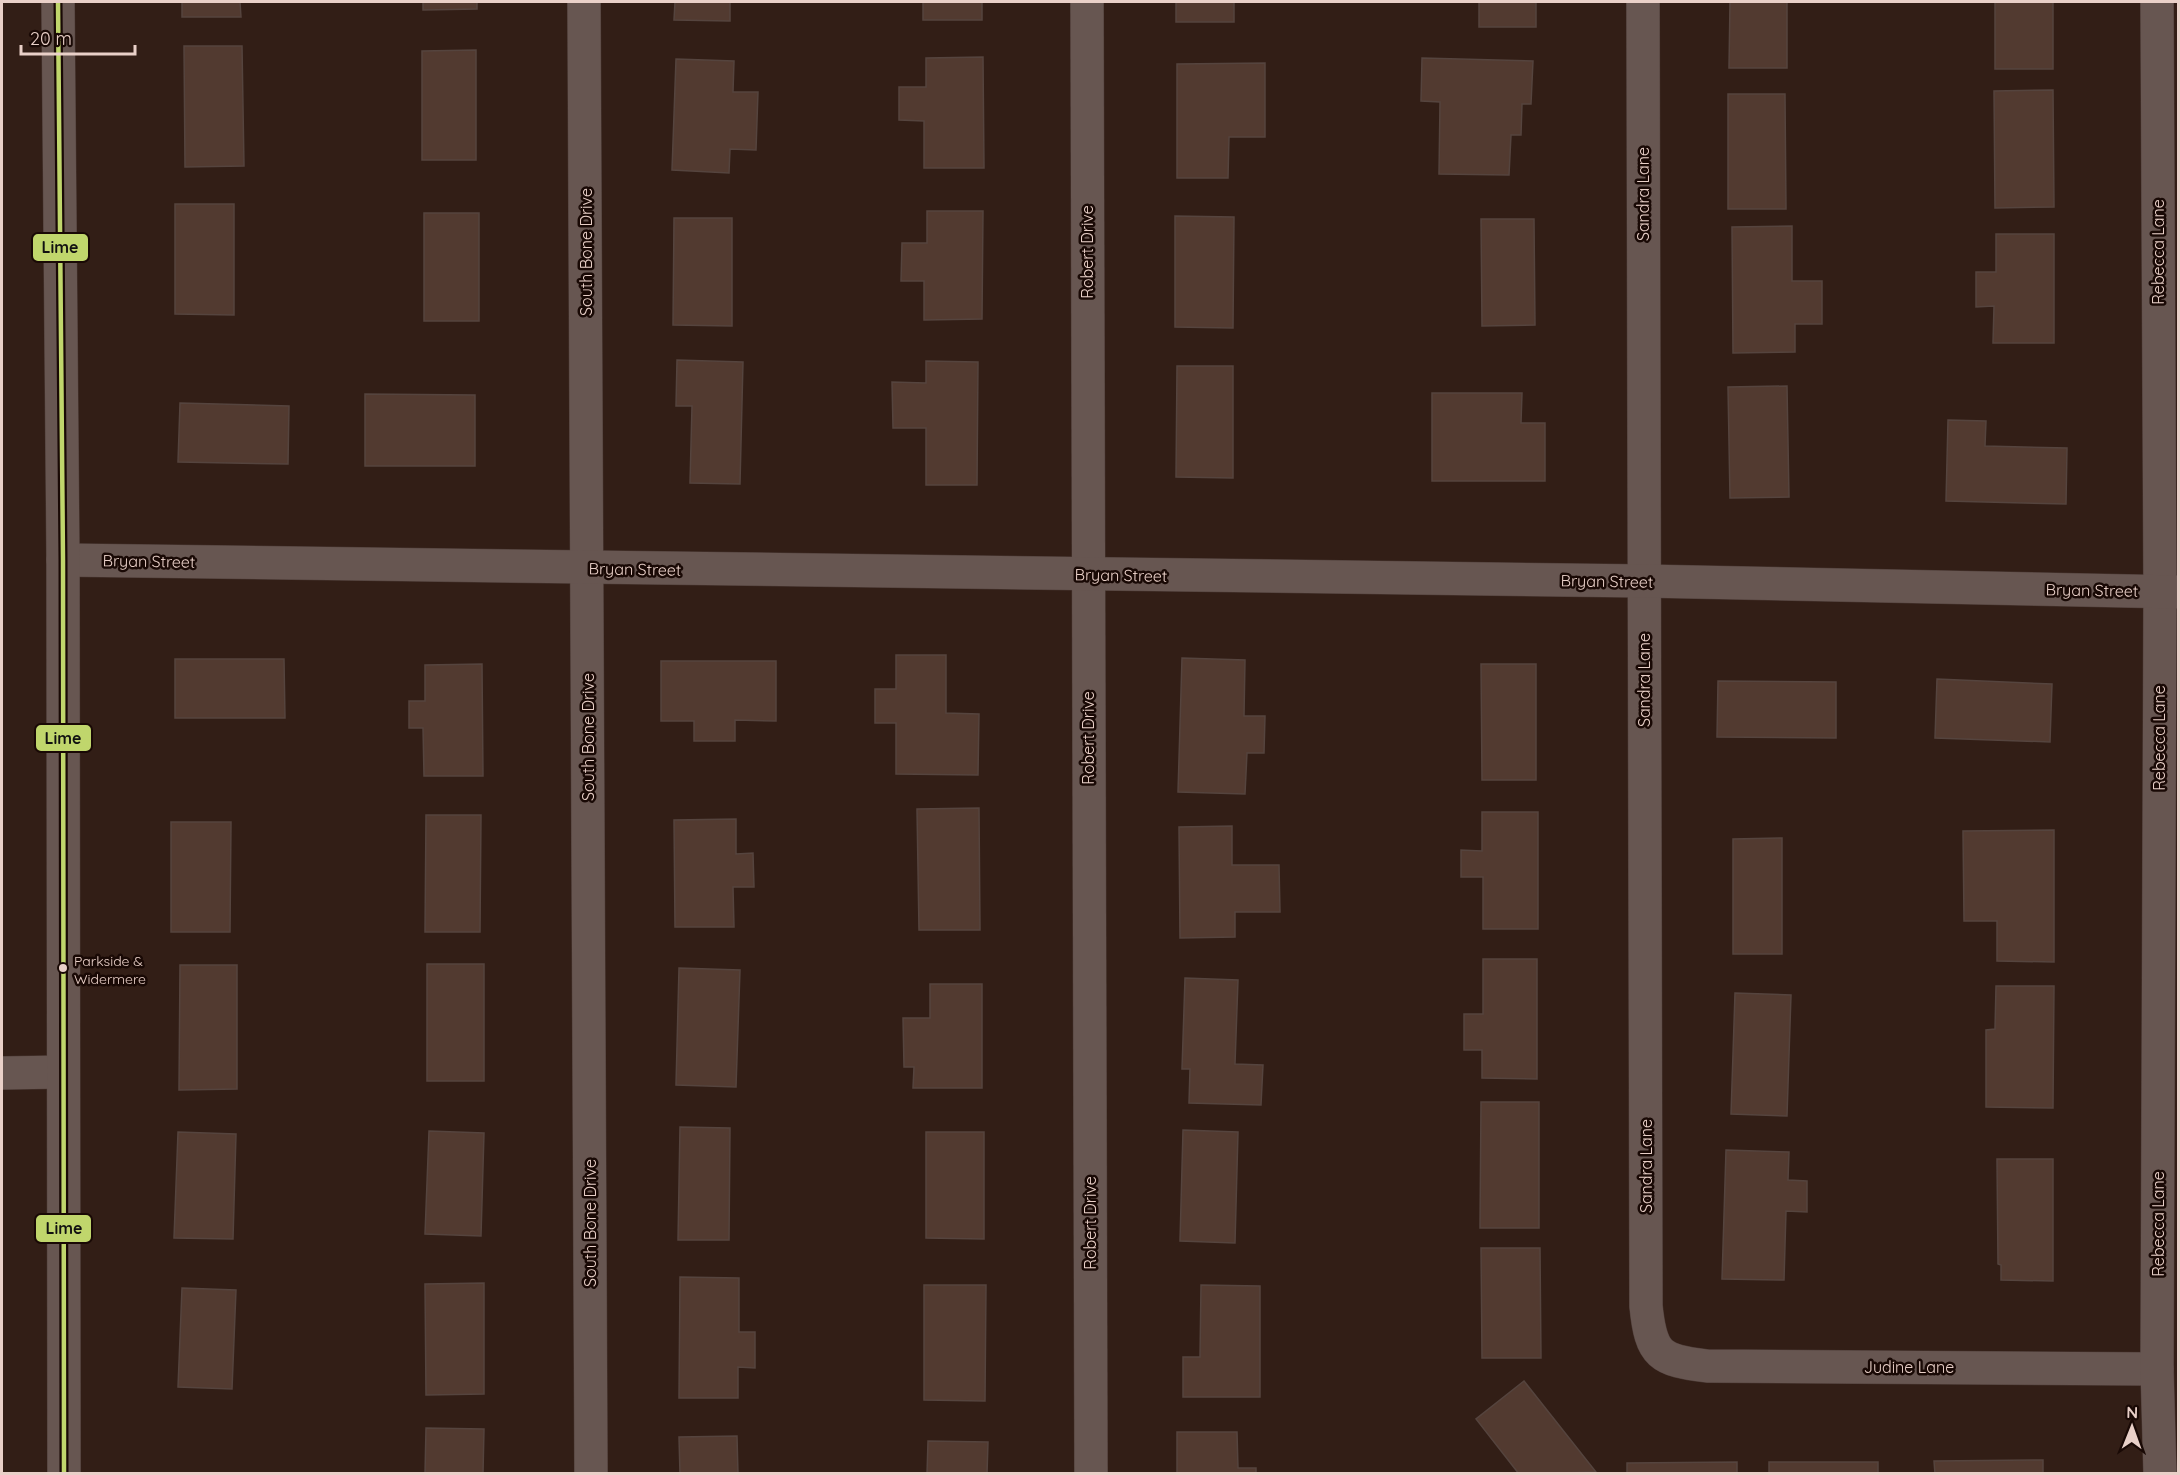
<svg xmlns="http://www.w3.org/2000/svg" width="2180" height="1475" font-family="Quicksand,sans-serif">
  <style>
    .building { fill: #523a30; stroke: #55443e; stroke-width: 1.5 }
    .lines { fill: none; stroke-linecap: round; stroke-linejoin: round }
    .street-casing { stroke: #4b3a35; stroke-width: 34 }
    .secondary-casing { stroke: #4b3a35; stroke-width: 34 }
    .street { stroke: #675651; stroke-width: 33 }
    .secondary { stroke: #675651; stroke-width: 33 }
    .bus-1-casing { stroke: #190905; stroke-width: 9 }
    .bus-1 { stroke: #c0d66c; stroke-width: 4.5 }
    .bus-dot { fill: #e9d0c8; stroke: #190905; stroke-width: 2 }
    .labels { text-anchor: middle; stroke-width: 5; stroke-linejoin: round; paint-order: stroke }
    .bus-label { font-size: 14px; fill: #e9d0c8; stroke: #190905; text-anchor: start }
    .street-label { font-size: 16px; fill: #e9d0c8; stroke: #190905 }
    .line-badge { stroke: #190905; stroke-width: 2 }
    .pale-badge-label { font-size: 16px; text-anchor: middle; font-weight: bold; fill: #111 }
  </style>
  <rect width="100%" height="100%" fill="#321e16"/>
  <g class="building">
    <path d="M182,2h58l1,15h-59z"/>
    <path d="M423,2h54v7l-54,1z"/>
    <path d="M675,2h55v19l-56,-1z"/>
    <rect x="923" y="2" width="59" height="18"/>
    <rect x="1176" y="2" width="58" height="20"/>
    <rect x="1479" y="2" width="57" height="25"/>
    <path d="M1730,2h57v66h-58z"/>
    <rect x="1995" y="2" width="58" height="67"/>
    <path d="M184,46h58l2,120 -59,1z"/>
    <path d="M476,50v110h-54v-109z"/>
    <path d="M983,57l1,111h-60v-47l-25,-1v-33h27v-29z"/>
    <path d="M1422,58l111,3 -2,43h-9l-1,31h-10l-2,40 -70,-1 1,-72 -19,-1z"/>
    <path d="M676,59l58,2 -1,31h25l-2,58 -26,-1 -1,24 -57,-3z"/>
    <path d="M1265,63v74h-36l-1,41h-51v-114z"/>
    <path d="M2053,90l1,117 -59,1 -1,-117z"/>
    <path d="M1728,94h57l1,115h-58z"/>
    <path d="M175,204h59v111l-59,-1z"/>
    <path d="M927,211h56l-1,108 -58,1v-39h-23l1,-38h25z"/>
    <rect x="424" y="213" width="55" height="108"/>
    <path d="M1175,216l59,1 -1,111 -58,-1z"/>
    <path d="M674,218h58v108l-59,-1z"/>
    <path d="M1481,219h53l1,106 -53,1z"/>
    <path d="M1792,226v55h30v43h-27v28l-62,1 -1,-126z"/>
    <path d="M1996,234h58v109h-61l1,-37 -18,1v-35h20z"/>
    <path d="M677,360l66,2 -3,122 -50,-1 2,-77h-16z"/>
    <path d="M926,361l52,1 -1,123h-51v-57h-33l-1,-46 34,1z"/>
    <path d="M1177,366h56v112l-57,-1z"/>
    <path d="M1787,386l2,111 -59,1 -2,-111z"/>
    <path d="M1432,393h90l-1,30h24v58h-113z"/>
    <path d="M365,394l110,1v71h-110z"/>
    <path d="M180,403l109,3 -1,58 -110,-2z"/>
    <path d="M1948,420l38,1 -1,25 82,2 -1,56 -120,-3z"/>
    <path d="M896,655h50v58l33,1 -1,61 -82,-1v-51h-21v-34h21z"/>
    <path d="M1182,658l63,2 -1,56h21l-1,37h-17l-2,41 -67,-2z"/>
    <path d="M175,659h109l1,59h-110z"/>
    <path d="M661,661h115v60l-41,-1v21h-41v-20h-33z"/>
    <path d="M482,664l1,112h-59l-1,-48h-14v-27h16v-36z"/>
    <path d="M1481,664h55v116h-54z"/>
    <path d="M1937,679l115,5 -2,58 -115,-4z"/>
    <path d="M1718,681l118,1v56l-119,-1z"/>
    <path d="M979,808l1,122h-61l-2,-121z"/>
    <path d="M1482,812h56v117h-55v-52h-22v-27l21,1z"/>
    <path d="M426,815h55l-1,117h-55z"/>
    <path d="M736,819v35l17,-1 1,34h-21l1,40h-59l-1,-107z"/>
    <path d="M171,822h60l-1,110h-59z"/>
    <path d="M1232,826v39h47l1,47h-45v25l-55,1 -1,-111z"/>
    <path d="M2054,830v132l-57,-1v-40h-33l-1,-90z"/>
    <path d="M1782,838v116h-49v-115z"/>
    <path d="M1483,959h54v120l-55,-1v-28h-18v-36h19z"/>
    <rect x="427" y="964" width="57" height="117"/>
    <path d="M180,965h57v124l-58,1z"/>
    <path d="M679,968l61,2 -4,117 -60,-2z"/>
    <path d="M1185,978l53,2 -3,84 28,1 -2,40 -72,-2 1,-34h-8z"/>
    <path d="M930,984h52v104h-69l1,-21h-10l-1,-49h27z"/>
    <path d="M1996,986h58l-1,122 -67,-1v-77l9,-1z"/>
    <path d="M1735,993l56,2 -4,121 -56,-2z"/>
    <path d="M1481,1102h58v126h-59z"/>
    <path d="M680,1127l50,1 -1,112h-51z"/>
    <path d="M1183,1130l55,2 -3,111 -55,-2z"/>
    <path d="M429,1131l55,2 -3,103 -56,-2z"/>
    <path d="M178,1132l58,2 -3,105 -59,-1z"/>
    <path d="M926,1132h58v107l-58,-1z"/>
    <path d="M1726,1150l63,2 -1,28 19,1v31l-21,-1 -2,69 -62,-1z"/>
    <path d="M1997,1159h56v122l-52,-1v-15l-3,-1z"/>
    <path d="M1481,1248h59l1,110h-59z"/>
    <path d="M680,1277l59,1v54h16v36l-17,-1v31h-59z"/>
    <path d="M484,1283v111l-58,1 -1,-111z"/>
    <path d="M924,1285h62l-1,116 -61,-1z"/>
    <path d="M1201,1285l59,1v111h-77v-40h17z"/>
    <path d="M182,1288l54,2 -4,99 -54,-2z"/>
    <path d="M1524,1381l72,91 -77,2 -43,-55z"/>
    <path d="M426,1428l58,1 -1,45h-58z"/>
    <path d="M1177,1432h60l1,36h18v6h-79z"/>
    <path d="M737,1436l1,38h-58l-1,-37z"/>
    <path d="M928,1441l60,1 -1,32h-60z"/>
    <path d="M2043,1460v14h-108l-1,-13z"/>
    <path d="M1737,1462v12h-110v-11z"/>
    <rect x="1769" y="1462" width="109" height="12"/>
  </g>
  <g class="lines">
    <g class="street-casing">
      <g id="street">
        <path d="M584,2l7,1472"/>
        <path d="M1087,2l4,1472"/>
        <path d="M1643,2l3,1304c5,50 14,54 61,60l450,3"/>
        <path d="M2157,2l3,590 -3,777 3,105"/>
        <path d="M63,560l1581,21 534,11"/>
        <path d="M2,1073l61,-1"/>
      </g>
    </g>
    <g class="secondary-casing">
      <path id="secondary" d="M58,2l5,558 1,914"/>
    </g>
    <use href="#street" class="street"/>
    <use href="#secondary" class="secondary"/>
    <g class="bus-1-casing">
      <path id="bus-1" d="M58,2l5,558 1,914"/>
    </g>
    <use href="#bus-1" class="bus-1"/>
  </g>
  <circle class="bus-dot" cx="63" cy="968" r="5"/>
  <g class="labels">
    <g class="bus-label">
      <text x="74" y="966">Parkside &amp;<tspan x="74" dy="18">Widermere</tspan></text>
    </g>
    <g class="street-label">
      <text transform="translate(1643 194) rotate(-90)" y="6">Sandra Lane</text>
      <text transform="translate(586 252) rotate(-90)" y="6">South Bone Drive</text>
      <text transform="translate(1087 252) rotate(-90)" y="6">Robert Drive</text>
      <text transform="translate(2158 252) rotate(-90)" y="6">Rebecca Lane</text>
      <text transform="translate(149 561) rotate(1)" y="6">Bryan Street</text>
      <text transform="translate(635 569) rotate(1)" y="6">Bryan Street</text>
      <text transform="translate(1121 575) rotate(1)" y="6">Bryan Street</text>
      <text transform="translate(1607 581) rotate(1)" y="6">Bryan Street</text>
      <text transform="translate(2092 590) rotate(1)" y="6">Bryan Street</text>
      <text transform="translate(1644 680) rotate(-90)" y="6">Sandra Lane</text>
      <text transform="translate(588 737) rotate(-90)" y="6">South Bone Drive</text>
      <text transform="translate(1088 738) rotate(-90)" y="6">Robert Drive</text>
      <text transform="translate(2159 738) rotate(-90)" y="6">Rebecca Lane</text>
      <text transform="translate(1646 1166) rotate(-90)" y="6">Sandra Lane</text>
      <text transform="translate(590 1223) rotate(-90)" y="6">South Bone Drive</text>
      <text transform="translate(1090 1223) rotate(-90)" y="6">Robert Drive</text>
      <text transform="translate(2158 1224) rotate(-90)" y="6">Rebecca Lane</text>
      <text x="1909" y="1373">Judine Lane</text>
    </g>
  </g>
  <g class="line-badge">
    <rect x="32" y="233" width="57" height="29" rx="6" fill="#c0d66c"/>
    <rect x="35" y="724" width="57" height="28" rx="6" fill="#c0d66c"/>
    <rect x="35" y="1214" width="57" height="29" rx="6" fill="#c0d66c"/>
  </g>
  <g class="pale-badge-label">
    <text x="60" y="253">Lime</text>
    <text x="63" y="744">Lime</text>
    <text x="64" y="1234">Lime</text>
  </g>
  <rect width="2180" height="1475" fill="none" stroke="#e9d0c8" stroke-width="6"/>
  <g transform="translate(2132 1427) rotate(1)" stroke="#190905" stroke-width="4.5" paint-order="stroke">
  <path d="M0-4.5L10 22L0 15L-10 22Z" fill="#e9d0c8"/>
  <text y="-9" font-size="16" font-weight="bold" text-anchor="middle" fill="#e9d0c8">N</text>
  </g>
  <path d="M21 45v9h114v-9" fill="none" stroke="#e9d0c8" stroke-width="3"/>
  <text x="30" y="45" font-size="18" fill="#e9d0c8" stroke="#190905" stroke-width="4.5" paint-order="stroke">20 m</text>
</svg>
